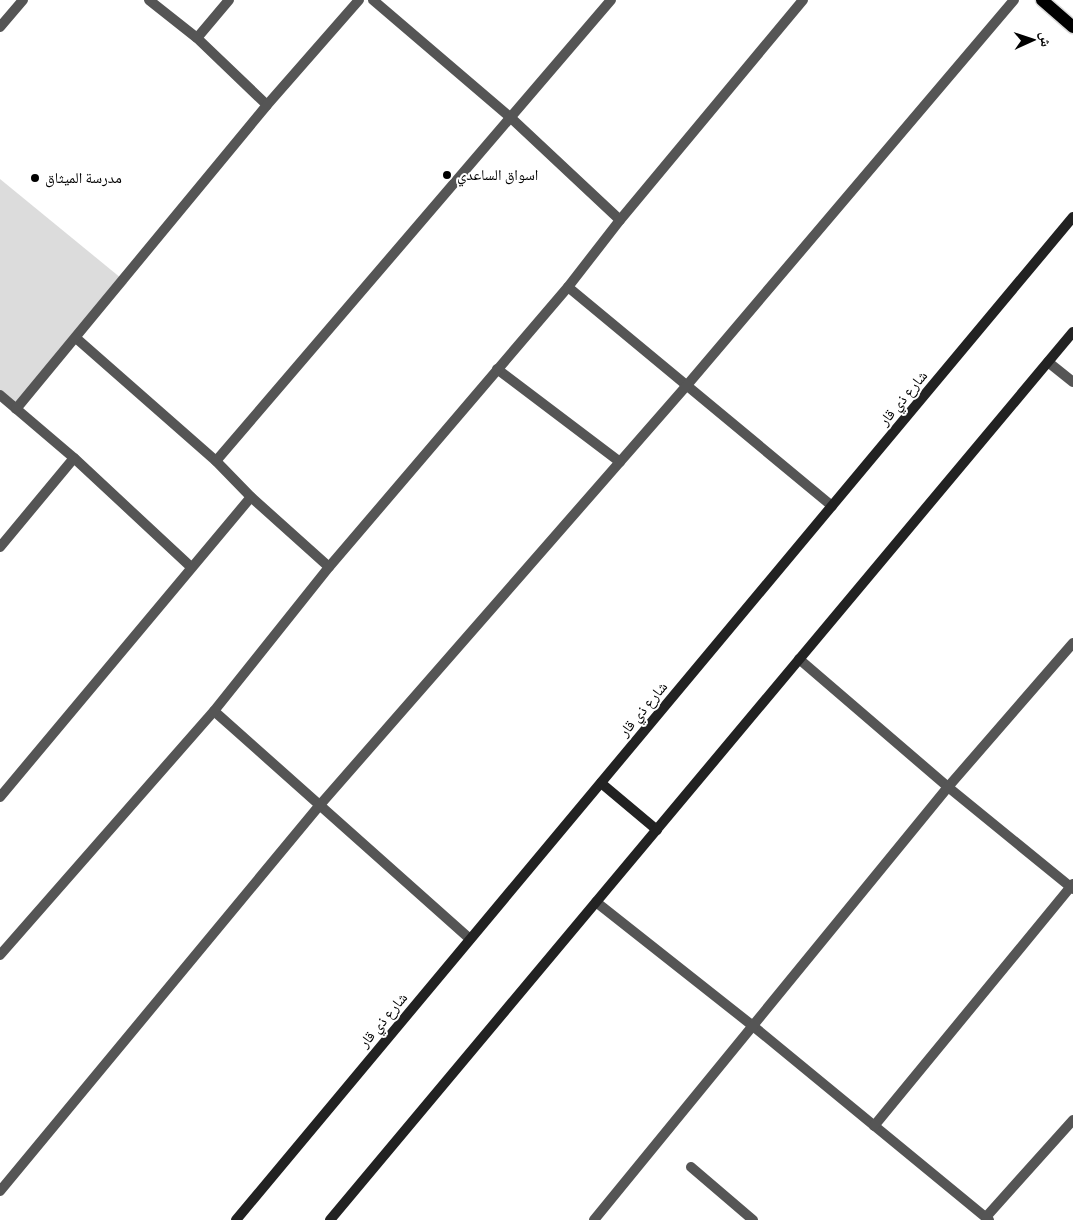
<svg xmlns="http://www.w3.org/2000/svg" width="1073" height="1220" font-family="'PT Sans Narrow','Noto Naskh Arabic',sans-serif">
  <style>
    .pitch { fill: #dcdcdc }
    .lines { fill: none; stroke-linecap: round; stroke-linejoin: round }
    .primary-casing { stroke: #dbdbdb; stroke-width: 15 }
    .lane { stroke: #555; stroke-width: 10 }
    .street { stroke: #555; stroke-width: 10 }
    .secondary { stroke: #222; stroke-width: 10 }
    .primary { stroke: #000; stroke-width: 12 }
    .poi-dot { fill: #000; stroke: #fff; stroke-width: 2 }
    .labels { text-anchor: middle; stroke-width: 4; stroke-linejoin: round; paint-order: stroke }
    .poi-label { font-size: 15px; fill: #000; stroke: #fff; text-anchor: start }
    .street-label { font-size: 15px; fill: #000; stroke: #fff }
  </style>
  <rect width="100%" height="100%" fill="#fff"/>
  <path class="pitch" d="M0,179l127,104 -111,126 -16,-14z"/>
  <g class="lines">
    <g class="primary-casing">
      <path id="primary" d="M1042,0l31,27"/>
    </g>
    <path class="lane" d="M691,1167l62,53"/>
    <g class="street">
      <path d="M149,0l48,38 70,67"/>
      <path d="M373,0l138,118 109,102"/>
      <path d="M0,27l23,-27"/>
      <path d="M197,38l32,-38"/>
      <path d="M568,287l264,219"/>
      <path d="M76,338l140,123 35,36 78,70"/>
      <path d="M1048,362l25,20"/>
      <path d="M497,369l123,93"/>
      <path d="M0,395l74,63 117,109"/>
      <path d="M16,409l251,-304 92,-105"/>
      <path d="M216,461l395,-461"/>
      <path d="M0,547l74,-89"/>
      <path d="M799,659l149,128 125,102"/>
      <path d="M214,711l256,228"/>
      <path d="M0,797l251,-300"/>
      <path d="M596,902l157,124 236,194"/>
      <path d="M0,955l214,-244 115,-144 239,-280 52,-67 183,-220"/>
      <path d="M874,1126l199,-242"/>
      <path d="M0,1191l319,-385 369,-422 326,-384"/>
      <path d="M986,1217l87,-97"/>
      <path d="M594,1220l354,-433 125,-144"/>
    </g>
    <g class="secondary">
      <path d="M601,783l56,47"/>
      <path d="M236,1220l837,-1003"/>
      <path d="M330,1220l743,-888"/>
    </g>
    <use href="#primary" class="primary"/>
  </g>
  <g class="poi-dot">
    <circle cx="447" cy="175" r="5"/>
    <circle cx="35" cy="178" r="5"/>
  </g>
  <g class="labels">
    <g class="poi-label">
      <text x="457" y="180">اسواق الساعدي</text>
      <text x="45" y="183">مدرسة الميثاق</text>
    </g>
    <g class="street-label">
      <text transform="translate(903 398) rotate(-50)" y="5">شارع ذي قار</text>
      <text transform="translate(643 709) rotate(-50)" y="5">شارع ذي قار</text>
      <text transform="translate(383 1020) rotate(-50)" y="5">شارع ذي قار</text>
    </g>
  </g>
  <g transform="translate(1033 40) rotate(87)" stroke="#ffffff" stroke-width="4" paint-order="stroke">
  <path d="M0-4L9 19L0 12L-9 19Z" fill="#000000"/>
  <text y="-8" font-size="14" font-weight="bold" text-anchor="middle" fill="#000000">ش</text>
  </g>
</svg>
